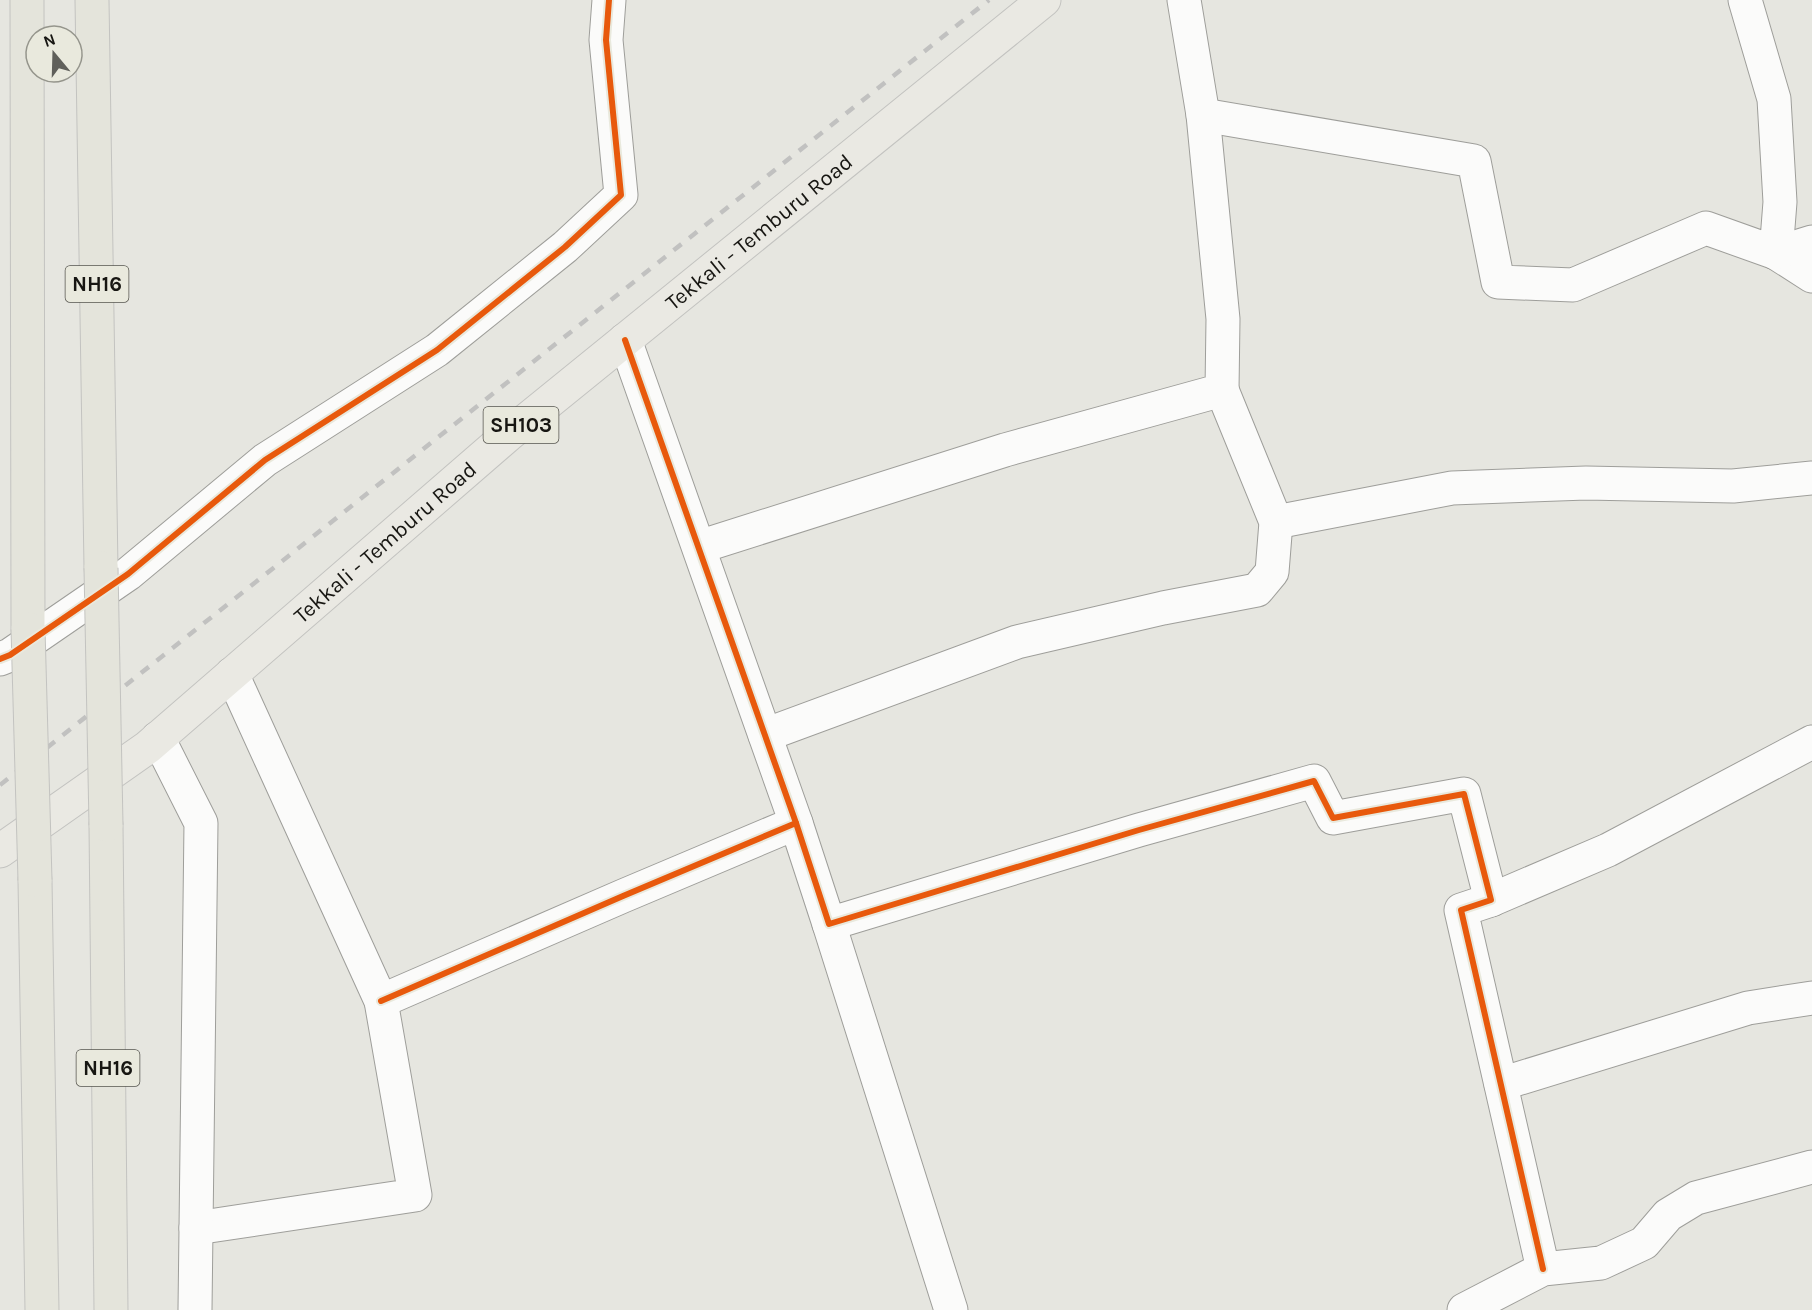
<svg xmlns="http://www.w3.org/2000/svg" width="1812" height="1310" font-family="Karla,sans-serif">
  <style>
    .lines { fill: none; stroke-linecap: round; stroke-linejoin: round }
    .minor-casing { stroke: #9e9e9a; stroke-width: 35 }
    .tertiary-casing { stroke: #9e9e9a; stroke-width: 35 }
    .primary-casing { stroke: #c3c3c0; stroke-width: 35 }
    .trunk-casing { stroke: #c3c3c0; stroke-width: 35 }
    .minor { stroke: #fbfbfa; stroke-width: 33 }
    .tertiary { stroke: #fbfbfa; stroke-width: 33 }
    .primary { stroke: #eae9e3; stroke-width: 33 }
    .trunk { stroke: #e4e4db; stroke-width: 33 }
    .rail { stroke: #c1c1c0; stroke-width: 4.5; stroke-dasharray: 10 10; stroke-linecap: butt }
    .trunk-bridge-casing { stroke: #c3c3c0; stroke-width: 35; stroke-linecap: butt }
    .trunk-bridge { stroke: #e4e4db; stroke-width: 33 }
    .cycleway-casing { stroke: #e9e9dd; stroke-width: 10 }
    .cycleway { stroke: #e8590c; stroke-width: 6 }
    .labels { text-anchor: middle; stroke-width: 5; stroke-linejoin: round; paint-order: stroke }
    .shield { fill: #e9e9dd; stroke: #56554f; stroke-width: 1.5 }
    .shield-label { font-size: 21px; font-weight: bold; fill: #171612 }
    .street-label { font-size: 22px; fill: #171612; stroke: #e9e9dd }
  </style>
  <rect width="100%" height="100%" fill="#e6e6e0"/>
  <g class="lines">
    <g class="minor-casing">
      <g id="minor">
        <path d="M1203,115l271,46 24,121 75,3 133,-57 70,25 4,-51 -6,-103 -29,-99"/>
        <path d="M1776,253l36,23"/>
        <path d="M1776,253l36,-11"/>
        <path d="M1276,522l176,-34 134,-5 147,3 79,-8"/>
        <path d="M699,547l306,-97 217,-60 1,-71 -20,-204 -19,-115"/>
        <path d="M0,659l10,-4 118,-81 137,-114 172,-110 128,-103 56,-52 -15,-155 3,-40"/>
        <path d="M765,735l252,-93 146,-34 94,-18 15,-18 4,-50 -54,-132"/>
        <path d="M796,823l33,101 310,-94 175,-49 19,37 131,-24 27,106 -30,10 82,359"/>
        <path d="M1491,900l117,-50 204,-108"/>
        <path d="M829,924l122,386"/>
        <path d="M381,1001l242,-105 173,-73 -171,-483"/>
        <path d="M1501,1084l247,-76 64,-10"/>
        <path d="M196,1228l219,-33 -34,-194 -149,-327"/>
        <path d="M1464,1310l79,-41 58,-6 43,-20 24,-28 28,-17 116,-31"/>
      </g>
    </g>
    <g class="tertiary-casing">
      <path id="tertiary" d="M158,738l43,85 -6,487"/>
    </g>
    <g class="primary-casing">
      <g id="primary">
        <path id="s1" d="M0,851l148,-104 360,-312 536,-435"/>
      </g>
    </g>
    <g class="trunk-casing">
      <g id="trunk">
        <path d="M27,0l1,629"/>
        <path d="M92,0l9,568"/>
        <path d="M106,825l5,485"/>
        <path d="M35,880l7,430"/>
      </g>
    </g>
    <use href="#minor" class="minor"/>
    <use href="#tertiary" class="tertiary"/>
    <use href="#primary" class="primary"/>
    <use href="#trunk" class="trunk"/>
    <path class="rail" d="M0,785l989,-785"/>
    <g class="trunk-bridge-casing">
      <g id="trunk-bridge">
        <path d="M101,568l5,257"/>
        <path d="M28,629l7,251"/>
      </g>
    </g>
    <use href="#trunk-bridge" class="trunk-bridge"/>
    <g class="cycleway-casing">
      <g id="cycleway">
        <path d="M0,659l10,-4 118,-81 137,-114 172,-110 128,-103 56,-52 -15,-155 3,-40"/>
        <path d="M796,823l33,101 310,-94 175,-49 19,37 131,-24 27,106 -30,10 82,359"/>
        <path d="M381,1001l242,-105 173,-73 -171,-483"/>
      </g>
    </g>
    <use href="#cycleway" class="cycleway"/>
  </g>
  <g class="labels">
    <g class="shield">
      <rect x="65.5" y="266" width="63" height="36" rx="4.5"/>
      <rect x="483.5" y="407" width="75" height="36" rx="4.5"/>
      <rect x="76.5" y="1050" width="63" height="36" rx="4.5"/>
    </g>
    <g class="shield-label">
      <text x="97" y="291">NH16</text>
      <text x="521" y="432">SH103</text>
      <text x="108" y="1075">NH16</text>
    </g>
    <g class="street-label">
      <text dy="8" stroke="none"><textPath href="#s1" startOffset="980">Tekkali - Temburu Road</textPath></text>
      <text dy="8" stroke="none"><textPath href="#s1" startOffset="494">Tekkali - Temburu Road</textPath></text>
    </g>
  </g>
  <g transform="translate(54 54) rotate(341)"><circle r="28" fill="#e9e9dd" stroke="#95958c" stroke-width="1.5"/>
  <path d="M0-4.5L10 22L0 15L-10 22Z" fill="#5f5f5a"/>
  <text y="-9" font-size="16" font-weight="bold" text-anchor="middle" fill="#171612">N</text>
  </g>
</svg>
